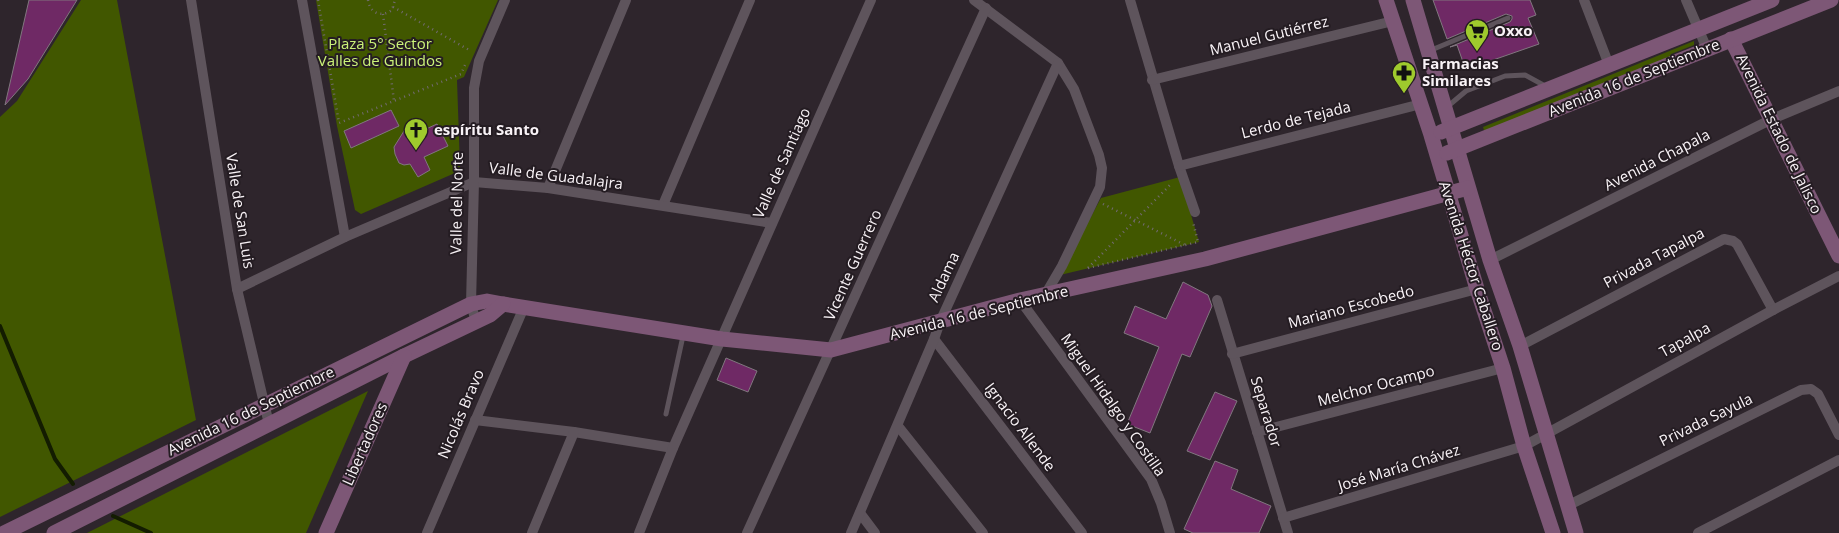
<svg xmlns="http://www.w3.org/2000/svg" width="1839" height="533" font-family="'Open Sans',sans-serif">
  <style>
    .green { fill: #415700 }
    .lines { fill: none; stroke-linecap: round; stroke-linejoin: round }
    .stream { stroke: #131c01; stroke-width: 4 }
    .building { fill: #6f2965; stroke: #81777f }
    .path { stroke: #736b71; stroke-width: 2.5; stroke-dasharray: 1 4; stroke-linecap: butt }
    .lane { stroke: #5e545c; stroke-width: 5 }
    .street { stroke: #5e545c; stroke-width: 10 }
    .secondary { stroke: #7d5776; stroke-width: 15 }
    .labels { text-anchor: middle; stroke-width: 4; stroke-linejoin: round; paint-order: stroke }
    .poi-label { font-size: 15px; font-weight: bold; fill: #f9f3f7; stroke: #241c22; text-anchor: start }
    .street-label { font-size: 15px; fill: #f9f3f7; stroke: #241c22 }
    .park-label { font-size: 15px; fill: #cbf279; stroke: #241c22 }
  </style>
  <rect width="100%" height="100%" fill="#2e252c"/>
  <g class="green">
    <path d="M81,0h36l79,420 -196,97v-400l17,-16z"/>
    <path d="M316,0h182l-34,77 -7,3 3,87 -5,6 -94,41 -6,-4 -18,-84z"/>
    <path d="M1694,41v4l-23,9 -2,6 -184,74 -2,-7z"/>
    <path d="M1180,177l19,65 -139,33 41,-77z"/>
    <path d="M368,391l-62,142h-219z"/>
  </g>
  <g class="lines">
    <g class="stream">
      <path d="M0,326l55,133 18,25"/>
      <path d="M113,516l38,17"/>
    </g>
  </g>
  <g class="building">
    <path d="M29,0h48l-49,79 -23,26z"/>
    <path d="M1433,0h97l6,15 -8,3 11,26 -66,23 -10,-5 -6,-17 -7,2 60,-25 2,-3v-3l-6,-2 -59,25z"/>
    <path d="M391,110l8,16 -48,22 -7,-17z"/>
    <path d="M409,123l6,11 22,-10 11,22 -24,11 6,13 -12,7 -8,-13 -6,1 -5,-2 -4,-9 -1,-7z"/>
    <path d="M1183,282l25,13 4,11 -22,51 -8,-3 -32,79 -23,-9 32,-77 -35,-14 11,-27 31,13z"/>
    <path d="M726,358l31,13 -9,21 -31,-12z"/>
    <path d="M1215,392l22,9 -27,59 -23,-9z"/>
    <path d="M1215,461l23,9 -7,19 40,17 -12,27h-66l-9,-4z"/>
  </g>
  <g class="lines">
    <g class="path">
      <path d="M318,0l21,123 122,-49 5,-11"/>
      <path d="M368,0c2,13 13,18 24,10l3,-10"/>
      <path d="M393,7l78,44"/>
      <path d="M383,14l11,87"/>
      <path d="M1103,204l82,41"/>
      <path d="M1088,268l110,-26 -5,-20"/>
      <path d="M1088,268l84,-85"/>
    </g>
    <g class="lane">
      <path d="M1429,51l79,-33"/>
      <path d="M1447,107l19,-16 39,-15 20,-1 22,12"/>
      <path d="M666,414l17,-78"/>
    </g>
    <g class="street">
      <path d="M191,0l46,289 32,135"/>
      <path d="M302,0l43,237"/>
      <path d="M974,0l84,63 16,26 25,66 3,13 -2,19 -38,79 -17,29"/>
      <path d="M1130,0l49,166 16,46"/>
      <path d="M1584,0l25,65"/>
      <path d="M1686,0l21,49"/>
      <path d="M1152,80l241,-59"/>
      <path d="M1179,166l242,-62"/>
      <path d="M548,188l78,-188"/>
      <path d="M663,205l87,-205"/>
      <path d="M1490,260l282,-141 67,-28"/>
      <path d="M237,289l108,-52 129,-55 74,6 224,35"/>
      <path d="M1020,300l131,179 10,24 9,30"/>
      <path d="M1217,300l71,233"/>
      <path d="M476,322l-5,-18 3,-122v-94l5,-27 26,-61"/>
      <path d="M934,339l148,194"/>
      <path d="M1520,346l204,-107 9,2 4,3 36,66"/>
      <path d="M1232,354l245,-65"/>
      <path d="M475,420l99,12 99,16"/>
      <path d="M898,426l85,107"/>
      <path d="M1257,432l246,-64"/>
      <path d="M1567,506l234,-116 10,-1 7,5 21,41"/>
      <path d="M860,513l15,20"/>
      <path d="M1283,518l241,-72 249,-136 66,-34"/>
      <path d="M427,533l97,-226"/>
      <path d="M532,533l42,-101"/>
      <path d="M639,533l34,-85 198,-448"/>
      <path d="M747,533l239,-525"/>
      <path d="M851,533l83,-194 6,-17 118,-259"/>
      <path d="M1698,533l141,-73"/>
    </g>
    <g class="secondary">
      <path d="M1386,0l45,135 46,154 26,79 21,78 29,87"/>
      <path d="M1413,0l77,260 30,86 56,187"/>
      <path d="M1731,39l108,217"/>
      <path d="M1441,132l331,-132"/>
      <path d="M1447,153l384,-153"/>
      <path d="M4,533l467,-229 16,-3 16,3 219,35 109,11 189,-50 185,-41 263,-71"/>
      <path d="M54,533l350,-177 86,-41 13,-11"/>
      <path d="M326,533l78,-177"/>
    </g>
  </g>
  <defs>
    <g id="supermarket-pin" transform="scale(1.25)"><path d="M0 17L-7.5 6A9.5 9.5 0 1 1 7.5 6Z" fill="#9fca2d" stroke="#241c22"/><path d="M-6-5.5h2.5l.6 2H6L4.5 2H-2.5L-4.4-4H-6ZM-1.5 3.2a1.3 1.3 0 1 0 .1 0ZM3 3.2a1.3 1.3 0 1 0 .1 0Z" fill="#111"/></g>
    <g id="pharmacy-pin" transform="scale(1.25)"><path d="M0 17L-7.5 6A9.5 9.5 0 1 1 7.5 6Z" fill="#9fca2d" stroke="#241c22"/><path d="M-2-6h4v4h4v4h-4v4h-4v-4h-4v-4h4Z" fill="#111"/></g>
    <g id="church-pin" transform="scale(1.25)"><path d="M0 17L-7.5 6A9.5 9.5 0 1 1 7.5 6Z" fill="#9fca2d" stroke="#241c22"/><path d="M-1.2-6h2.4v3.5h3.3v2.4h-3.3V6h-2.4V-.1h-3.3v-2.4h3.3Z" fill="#111"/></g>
  </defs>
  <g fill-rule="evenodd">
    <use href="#supermarket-pin" x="1477" y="31"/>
    <use href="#pharmacy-pin" x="1404" y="73"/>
    <use href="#church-pin" x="416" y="130"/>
  </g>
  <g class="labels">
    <g class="poi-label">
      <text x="1494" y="36">Oxxo</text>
      <text x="1422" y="69">Farmacias<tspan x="1422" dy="17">Similares</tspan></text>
      <text x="434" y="135">espíritu Santo</text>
    </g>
    <g class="street-label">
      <text transform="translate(1269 36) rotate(-14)" y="5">Manuel Gutiérrez</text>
      <text transform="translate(1634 78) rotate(-22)" y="5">Avenida 16 de Septiembre</text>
      <text transform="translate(1296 120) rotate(-14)" y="5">Lerdo de Tejada</text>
      <text transform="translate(1779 134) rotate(64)" y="5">Avenida Estado de Jalisco</text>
      <text transform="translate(1657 160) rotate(-27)" y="5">Avenida Chapala</text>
      <text transform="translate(782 163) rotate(-66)" y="5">Valle de Santiago</text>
      <text transform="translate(556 176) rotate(7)" y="5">Valle de Guadalajra</text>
      <text transform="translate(457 203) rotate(-89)" y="5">Valle del Norte</text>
      <text transform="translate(240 211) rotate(81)" y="5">Valle de San Luis</text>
      <text transform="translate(1654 258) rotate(-28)" y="5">Privada Tapalpa</text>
      <text transform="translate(853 265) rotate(-66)" y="5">Vicente Guerrero</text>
      <text transform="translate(1471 266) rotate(72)" y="5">Avenida Héctor Caballero</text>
      <text transform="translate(944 277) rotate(-65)" y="5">Aldama</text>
      <text transform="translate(1351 307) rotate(-15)" y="5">Mariano Escobedo</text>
      <text transform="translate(979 313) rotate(-14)" y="5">Avenida 16 de Septiembre</text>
      <text transform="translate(1685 340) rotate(-29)" y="5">Tapalpa</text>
      <text transform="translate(1376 386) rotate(-15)" y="5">Melchor Ocampo</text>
      <text transform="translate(1113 405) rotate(55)" y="5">Miguel Hidalgo y Costilla</text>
      <text transform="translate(251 411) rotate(-26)" y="5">Avenida 16 de Septiembre</text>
      <text transform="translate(1266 412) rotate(73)" y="5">Separador</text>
      <text transform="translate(461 414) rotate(-67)" y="5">Nicolás Bravo</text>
      <text transform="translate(1706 420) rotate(-26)" y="5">Privada Sayula</text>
      <text transform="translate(1020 427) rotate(53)" y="5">Ignacio Allende</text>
      <text transform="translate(365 444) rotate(-66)" y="5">Libertadores</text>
      <text transform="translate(1399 468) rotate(-17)" y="5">José María Chávez</text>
    </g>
    <g class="park-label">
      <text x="380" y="49">Plaza 5° Sector<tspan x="380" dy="17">Valles de Guindos</tspan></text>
    </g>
  </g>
</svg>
